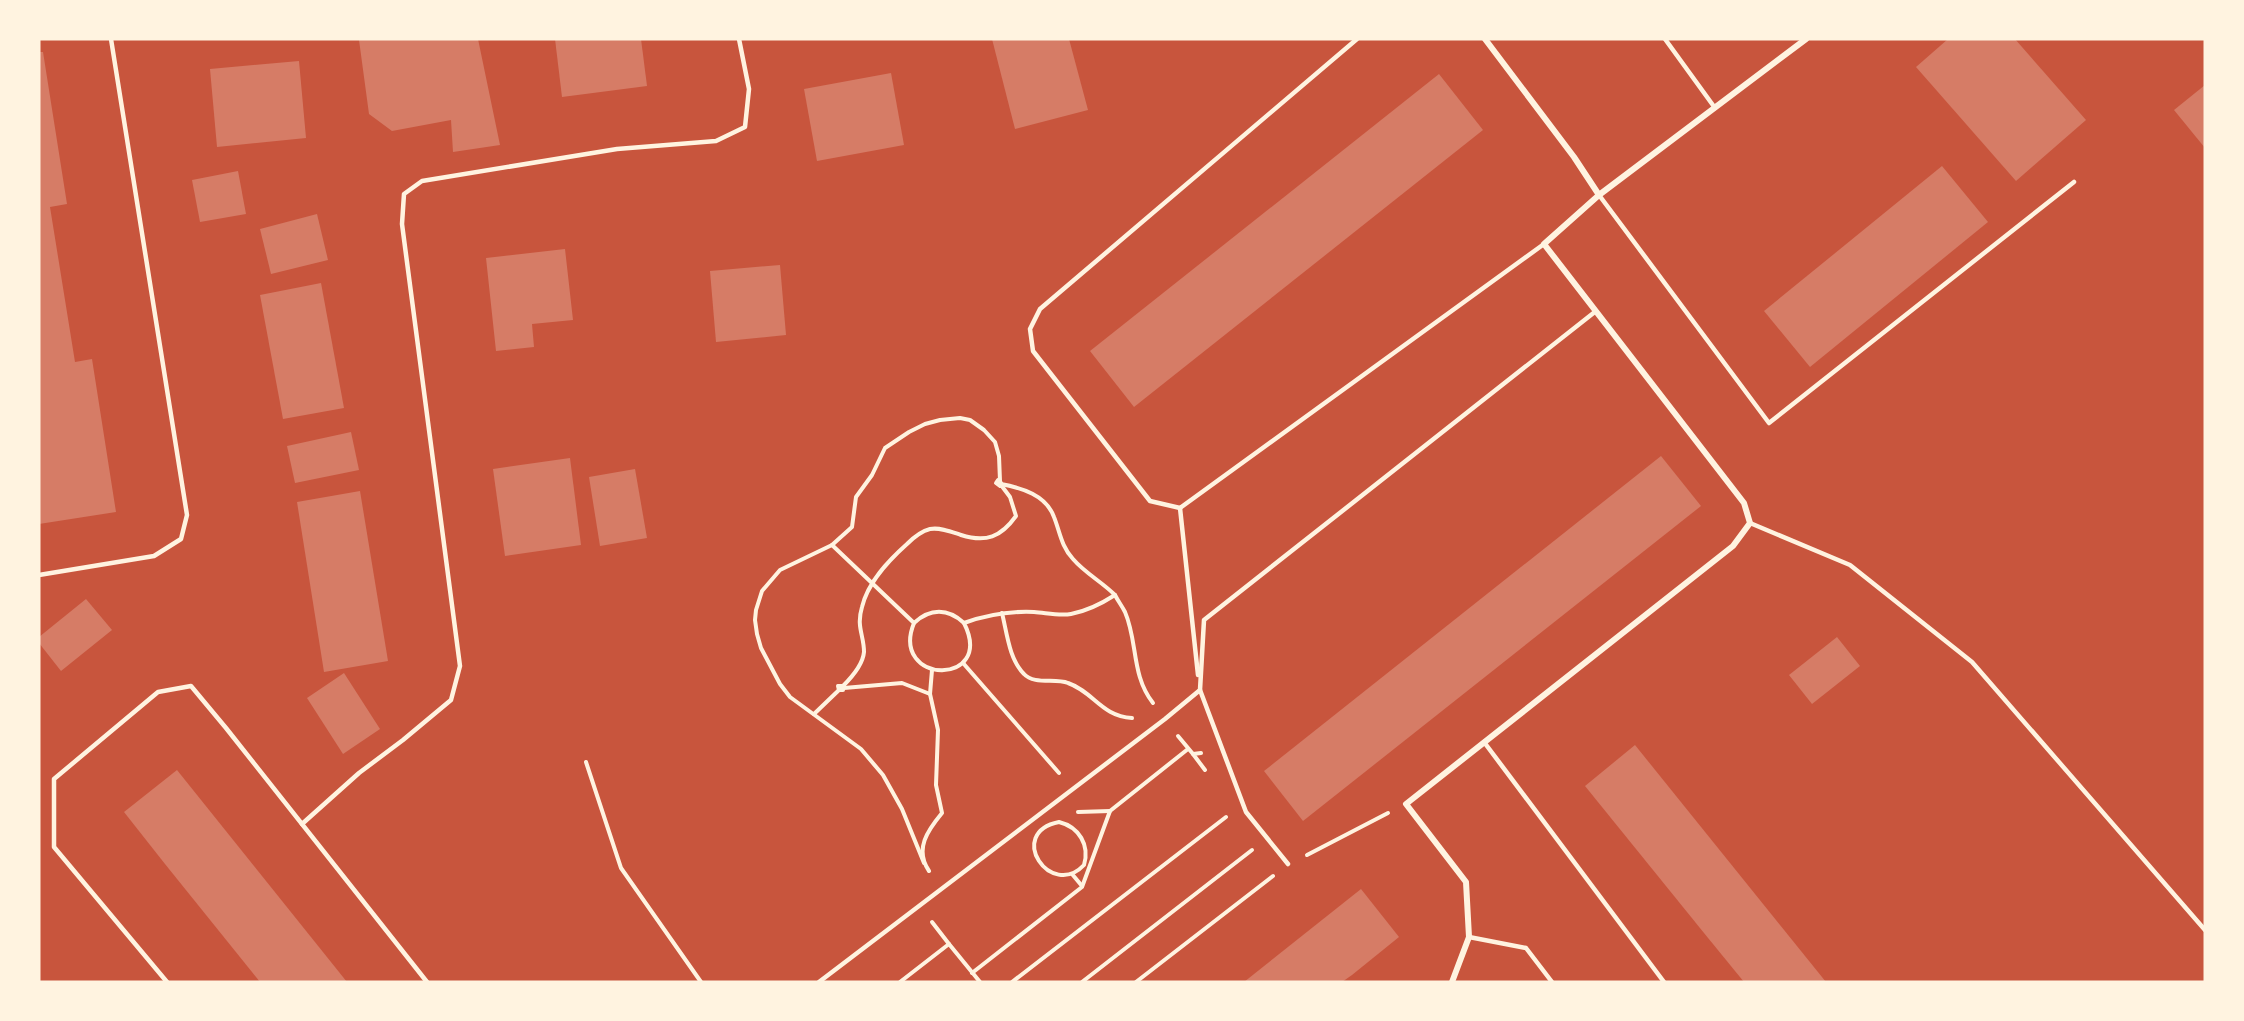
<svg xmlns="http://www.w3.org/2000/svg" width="2244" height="1021" font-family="Georgia,serif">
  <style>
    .building { fill: #d67c66 }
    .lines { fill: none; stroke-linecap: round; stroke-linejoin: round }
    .path { stroke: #fff3e0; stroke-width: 4 }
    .service { stroke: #fff3e0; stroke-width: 4.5 }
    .minor { stroke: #fff3e0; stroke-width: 6 }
  </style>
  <rect width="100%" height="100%" fill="#c8553d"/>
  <g class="building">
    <path d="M368,39h110l22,106 -47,7 -2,-32 -59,11 -23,-17 -10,-74z"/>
    <path d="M555,39h86l6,47 -85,11z"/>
    <path d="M992,39h77l19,71 -73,19z"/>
    <path d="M1948,39h67l71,81 -70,61 -100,-114z"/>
    <path d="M39,52h4l24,152 -17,3 25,155 17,-3 24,153 -77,12z"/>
    <path d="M299,61l7,77 -89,9 -7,-78z"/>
    <path d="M891,73l13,72 -87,16 -13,-72z"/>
    <path d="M1439,74l44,56 -349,277 -44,-56z"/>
    <path d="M2205,85v63l-31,-38z"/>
    <path d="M1942,166l46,56 -178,145 -46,-56z"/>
    <path d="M238,171l8,43 -46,8 -8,-42z"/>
    <path d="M317,214l11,46 -57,14 -11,-45z"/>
    <path d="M565,249l8,71 -41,4 2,23 -38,4 -10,-93z"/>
    <path d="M780,265l6,70 -70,7 -6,-71z"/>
    <path d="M321,283l23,125 -61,11 -23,-124z"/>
    <path d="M351,432l8,38 -64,13 -8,-37z"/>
    <path d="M1661,456l40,50 -398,315 -39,-50z"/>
    <path d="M570,458l11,87 -76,11 -12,-87z"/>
    <path d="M635,469l12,69 -47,8 -11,-69z"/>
    <path d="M360,491l28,170 -64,11 -27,-170z"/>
    <path d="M86,599l26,31 -51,41 -22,-28v-6z"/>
    <path d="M1837,637l23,29 -48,38 -23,-29z"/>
    <path d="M344,673l36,56 -37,25 -36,-56z"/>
    <path d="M1635,745l191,237h-82l-40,-49 -119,-147z"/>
    <path d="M177,770l170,212h-87l-95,-118 -41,-52z"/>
    <path d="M1361,889l38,48 -47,38 -10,7h-98z"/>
  </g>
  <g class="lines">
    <g class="path">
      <path d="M998,480l3,3 -1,3 -4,-3z"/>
      <path d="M832,545l82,78c-25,62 82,64 50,0 22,-8 47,-12 70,-11 13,1 25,4 37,2 16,-3 30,-10 44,-19 -13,-13 -30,-22 -42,-36 -12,-13 -13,-27 -19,-42 -8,-22 -32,-29 -53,-33"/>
      <path d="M1115,595c3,6 7,11 10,17 13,30 6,63 28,91"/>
      <path d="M1002,613c5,20 7,46 22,61 10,11 31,4 44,9 26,9 33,33 64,35"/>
      <path d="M914,623c16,-15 34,-15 50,0"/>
      <path d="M963,663l96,110"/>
      <path d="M838,686h5v4h-4z"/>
      <path d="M843,686c8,-8 20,-22 21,-34 0,-17 -8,-25 -2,-45 6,-25 26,-46 45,-63 5,-5 15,-13 23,-15 10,-2 22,3 31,6 25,8 40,2 55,-19l-6,-19 -9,-12"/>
      <path d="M844,688l58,-5 28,11"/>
      <path d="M814,714l25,-24"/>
      <path d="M1178,736l15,18"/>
      <path d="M1201,753l-8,1 12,16"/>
      <path d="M586,762l35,106 80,114"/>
      <path d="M1078,812l32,-1"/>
      <path d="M1059,822c20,5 31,23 25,43 -33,35 -79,-32 -25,-43z"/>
      <path d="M1307,855l81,-42"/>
      <path d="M924,863l-22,-54 -19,-34 -22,-26 -71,-52 -10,-13 -19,-36 -4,-14 -2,-14 1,-10 6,-19 18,-21 52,-25 20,-18 4,-30 16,-22 13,-27 24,-16 16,-8 15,-4 20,-2 10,2 14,10 11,12 4,14 1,25"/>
      <path d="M929,871c-15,-22 -1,-41 13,-58l-6,-28 2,-55 -8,-36 2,-24"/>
      <path d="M1072,874l10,12"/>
      <path d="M949,944l31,38"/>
      <path d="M972,973l110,-86 28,-76 78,-62"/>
      <path d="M900,982l49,-38 -17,-22"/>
      <path d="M1012,982l214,-165"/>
      <path d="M1082,982l170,-132"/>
      <path d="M1136,982l137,-106"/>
    </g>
    <g class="service">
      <path d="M1357,39l-317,270 -10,20 3,22 117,150 30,7 364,-264"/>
      <path d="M1665,39l50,69"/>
      <path d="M1599,195l170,228 305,-241"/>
      <path d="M1180,508l18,167"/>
      <path d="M1750,523l100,42 122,97 233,268"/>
      <path d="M39,575l115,-19 27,-17 6,-24 -76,-476"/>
      <path d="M1200,690l46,122 42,52"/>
      <path d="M1484,742l180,240"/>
      <path d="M302,824l57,-51 44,-33 48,-40 9,-34 -58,-442 2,-30 18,-13 195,-32 99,-8 29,-14 4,-38 -10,-50"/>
      <path d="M1469,937l57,11 26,34"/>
      <path d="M167,982l-113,-135v-68l104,-87 33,-6 35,42 201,254"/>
      <path d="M819,982l346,-263 35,-29 4,-70 392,-309"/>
    </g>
    <g class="minor">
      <path d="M1485,39l89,118 25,38"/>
      <path d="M1452,982l17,-45 -3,-55 -60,-78 327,-258 17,-23 -6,-20 -200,-259 55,-49 207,-156"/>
    </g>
  </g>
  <rect width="2244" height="1021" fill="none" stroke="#fff3e0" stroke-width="81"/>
</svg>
